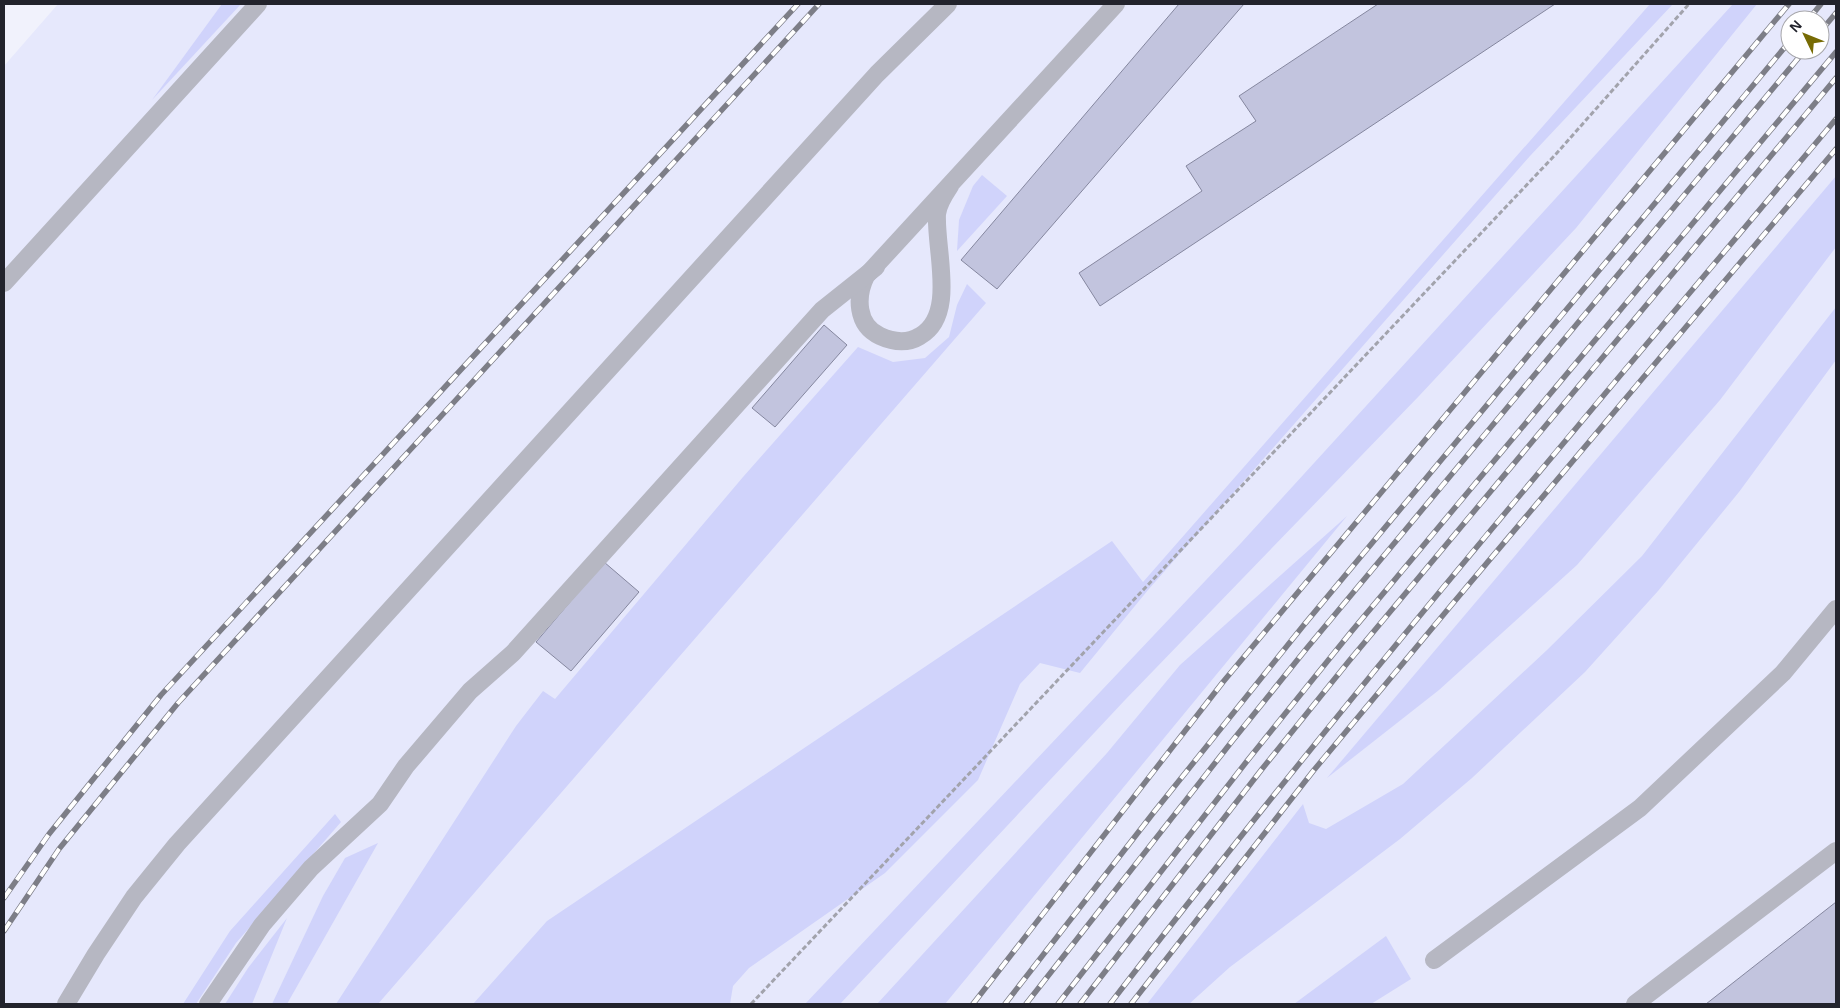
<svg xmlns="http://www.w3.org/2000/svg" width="1840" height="1008" font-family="Arial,sans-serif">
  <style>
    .built { fill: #e6e8fc; fill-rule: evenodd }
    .green { fill: #d0d3fb }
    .building { fill: #c2c4de; stroke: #85879f }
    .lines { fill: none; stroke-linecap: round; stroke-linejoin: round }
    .path { stroke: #a2a3ac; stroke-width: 3; stroke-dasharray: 5 2.5; stroke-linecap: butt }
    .service { stroke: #b6b7c2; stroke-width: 18 }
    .rail-casing { stroke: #7d7e87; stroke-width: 5.5 }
    .rail { stroke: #fff; stroke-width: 4; stroke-dasharray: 11; stroke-linecap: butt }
  </style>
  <rect width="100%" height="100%" fill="#f1f2fc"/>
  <path class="built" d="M58,4h1778v1000h-1832v-938zM1790,20h30v30h-30z"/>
  <g class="green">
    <path d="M222,4h19l-89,96z"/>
    <path d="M1650,4h23l-143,152 -382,434 -68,83 -40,-10 -20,21 -42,96 -93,93 -136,95 -16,18 -3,18h-257l74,-83 565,-380 31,41z"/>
    <path d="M1733,4h24l-181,224 -157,168 -294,304 -285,304h-35l436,-461z"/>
    <path d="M982,175l25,21 -50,55 2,-31 14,-34z"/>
    <path d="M1836,176v71l-116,153 -143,165 -138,125 -112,88z"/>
    <path d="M967,284l19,19 -608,701h-42l180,-278 27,-35 12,8 188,-222 115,-130 35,15 32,-4 24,-21 8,-32z"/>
    <path d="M1836,307v53l-97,132 -81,99 -73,81 -113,106 -72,61 -170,128 -41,37h-42l156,-200 6,19 17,6 77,-45 144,-134 95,-94z"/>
    <path d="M1347,516l-402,488h-68l230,-251 73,-88z"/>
    <path d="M335,814l6,8 -105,121 -40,61h-13l47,-73z"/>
    <path d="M378,843l-91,161h-15l51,-108 22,-38z"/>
    <path d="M287,918l-35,86h-27l23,-36z"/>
    <path d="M1386,936l25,43 -40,25h-77z"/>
  </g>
  <g class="building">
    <path d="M1179,4h65l-247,285 -36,-29z"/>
    <path d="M1378,4h177l-455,302 -21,-33 123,-82 -16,-25 70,-45 -17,-25z"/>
    <path d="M824,325l23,20 -72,82 -23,-19z"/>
    <path d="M604,562l35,30 -68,79 -35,-29z"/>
    <path d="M1836,902v102h-130z"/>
  </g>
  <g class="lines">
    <path class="path" d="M751,1004l805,-850 133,-150"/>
    <g class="service">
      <path d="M950,186c-6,9 -12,18 -13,28 -2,36 20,101 -17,122 -13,8 -27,6 -40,0 -24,-11 -24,-40 -14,-60l250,-272"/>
      <path d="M4,283l254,-279"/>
      <path d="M1434,960l206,-152 143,-135 53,-64"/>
      <path d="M66,1004l30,-50 38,-57 43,-53 700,-770 71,-70"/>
      <path d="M208,1004l54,-79 49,-57 69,-64 26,-38 64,-75 43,-38 309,-343 54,-43"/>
      <path d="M1635,1004l201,-153"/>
    </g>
    <g class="rail-casing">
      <g id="rail">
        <path d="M1808,20l13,-16"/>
        <path d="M1820,32l16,-19"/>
        <path d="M4,898l45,-64 112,-139 637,-691"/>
        <path d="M4,931l55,-82 119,-146 641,-699"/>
        <path d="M973,1004l250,-322 566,-678"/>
        <path d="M1005,1004l149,-192 149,-186 487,-585"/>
        <path d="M1026,1004l207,-264 74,-92 498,-598"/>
        <path d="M1058,1004l189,-243 104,-129 485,-580"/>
        <path d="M1080,1004l182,-235 87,-108 487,-583"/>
        <path d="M1110,1004c232,-303 481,-593 726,-885"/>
        <path d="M1131,1004l183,-234 140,-168 382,-453"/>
      </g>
    </g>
    <use href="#rail" class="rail"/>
  </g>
  <rect width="1840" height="1008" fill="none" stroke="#22232c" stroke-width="10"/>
  <g transform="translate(1805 35) rotate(313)"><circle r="24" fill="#ffffff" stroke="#a7a7ab"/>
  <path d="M0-4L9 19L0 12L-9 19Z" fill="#776b04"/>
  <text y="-8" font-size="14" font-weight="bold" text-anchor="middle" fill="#22232c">N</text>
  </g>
</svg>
